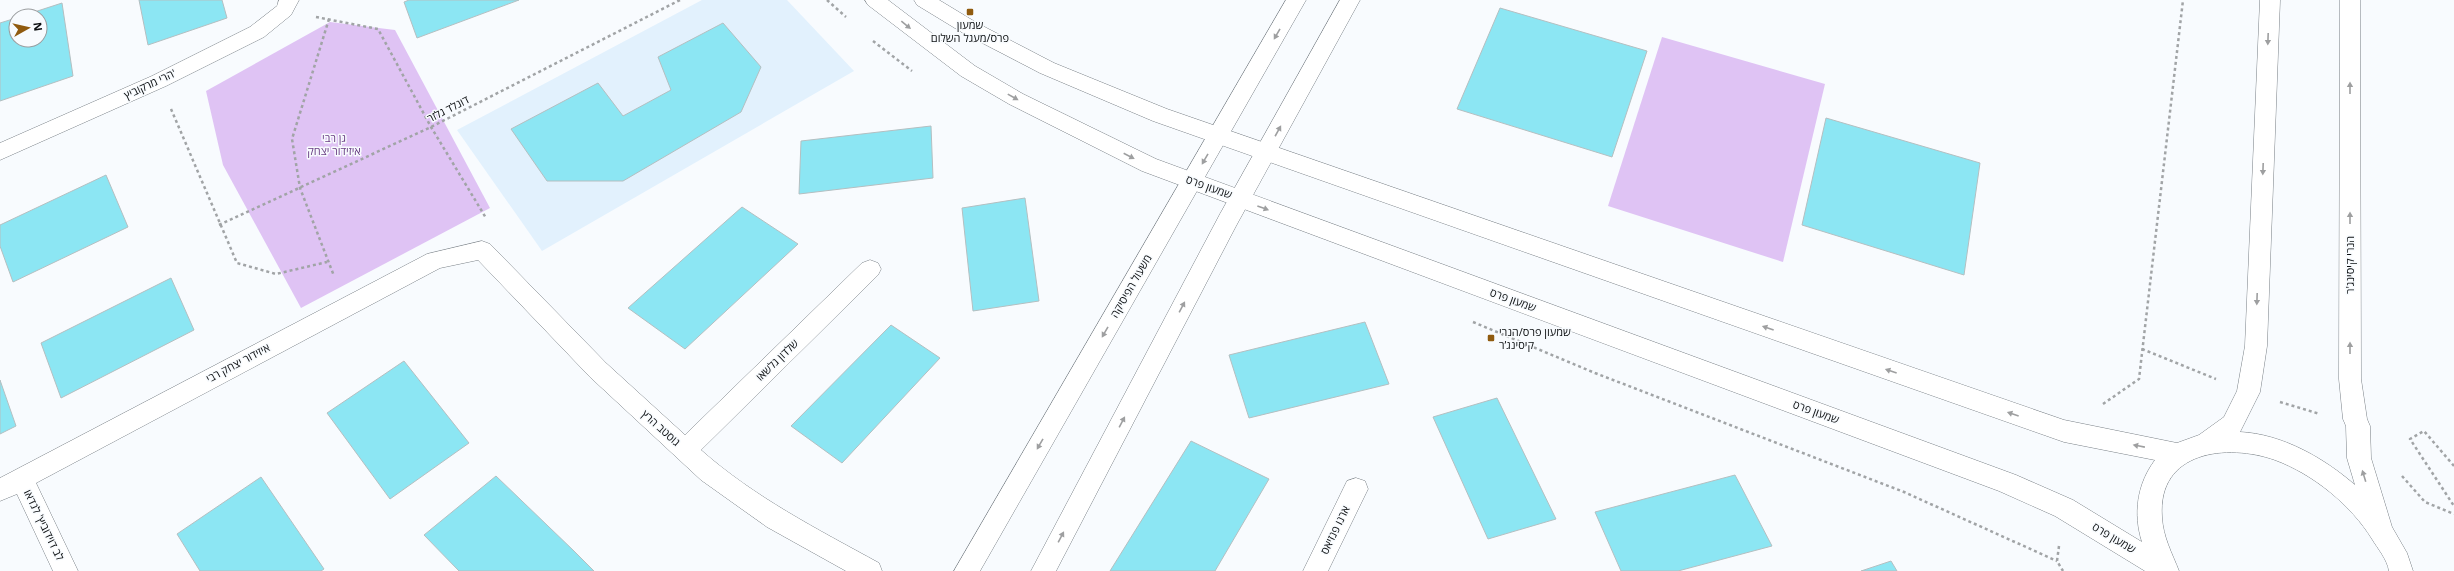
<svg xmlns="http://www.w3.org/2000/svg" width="2454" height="571" font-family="'Open Sans',Heebo,sans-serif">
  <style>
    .built { fill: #e2f1fd }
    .green { fill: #dfc3f4 }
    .building { fill: #8ce6f3; stroke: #b4bfc1 }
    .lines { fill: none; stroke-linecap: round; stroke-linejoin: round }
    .street-casing { stroke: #7a8187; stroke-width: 1 }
    .secondary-casing { stroke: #7a8187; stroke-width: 1 }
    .path { stroke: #a1a4a6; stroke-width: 2.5; stroke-dasharray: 3 3; stroke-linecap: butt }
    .street { fill: #fff; fill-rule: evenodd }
    .secondary { fill: #fff; fill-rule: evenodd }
    .oneway { fill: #9e9fa0 }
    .poi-dot { fill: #905b0f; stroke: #f8fbfe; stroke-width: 1.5 }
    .labels { text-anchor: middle; stroke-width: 3; stroke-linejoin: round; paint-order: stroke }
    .poi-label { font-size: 11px; fill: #0c0f11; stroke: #f8fbfe }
    .street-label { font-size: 11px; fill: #0c0f11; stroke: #f8fbfe }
    .park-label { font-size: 11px; fill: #683d83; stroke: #f8fbfe }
  </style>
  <rect width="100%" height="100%" fill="#f8fbfe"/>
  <path class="built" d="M702,0h85l67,71 -312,180 -85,-121z"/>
  <g class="green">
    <path d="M330,22l65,8 95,178 -189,100 -78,-143 -17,-74z"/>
    <path d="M1662,37l163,47 -42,178 -175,-56z"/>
  </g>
  <g class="building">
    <path d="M139,0h83l5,18 -79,27z"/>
    <path d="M409,0h110l-102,38 -13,-36z"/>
    <path d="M62,3l11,73 -73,25v-78l16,-5v22h24v-24h-18z"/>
    <path d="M1500,8l147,43 -35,106 -155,-48z"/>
    <path d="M723,23l38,44 -20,45 -118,69h-76l-36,-52 87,-46 25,33 48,-26 -13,-33z"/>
    <path d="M1826,118l154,45 -16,112 -162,-50z"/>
    <path d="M931,126l2,52 -134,16 2,-53z"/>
    <path d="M106,175l22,52 -115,55 -13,-36v-21z"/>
    <path d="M1025,198l14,103 -66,10 -11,-103z"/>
    <path d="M742,207l56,37 -113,105 -57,-41z"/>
    <path d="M171,278l23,52 -133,68 -20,-55z"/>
    <path d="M1365,322l24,62 -140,34 -20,-63z"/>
    <path d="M891,325l49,33 -98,105 -51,-37z"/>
    <path d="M404,361l65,82 -79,56 -63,-86z"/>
    <path d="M0,380l16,46 -16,8z"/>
    <path d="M1497,398l59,121 -68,20 -55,-122z"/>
    <path d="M1191,441l78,38 -54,92h-105z"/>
    <path d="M1735,475l37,71 -94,25h-57l-26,-59z"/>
    <path d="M496,476l78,75 20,20h-135l-35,-36z"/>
    <path d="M261,477l63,92 -3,2h-121l-23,-37z"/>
    <path d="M1891,561l6,10h-36z"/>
  </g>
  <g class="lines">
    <g class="street-casing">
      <g id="street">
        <path d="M279,0h20l-8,15 -27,22 -98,49 -166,74v-17l152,-67 98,-49 27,-21z"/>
        <path d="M1286,0h20l-326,571h-26z"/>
        <path d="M1340,0h20l-124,226 -180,345h-25l189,-357z"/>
        <path d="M482,241l8,3 116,119 79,72 177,-172 8,-3 8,3 3,6 -3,6 -177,175c53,47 116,79 178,113l3,8h-36l-79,-44 -66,-47 -111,-103 -112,-117 -38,8 -404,215 42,88h-25l-36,-77 -17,7v-23l427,-224z"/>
        <path d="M1356,478l9,3 3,8 -40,82h-25l44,-90z"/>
      </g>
    </g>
    <g class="secondary-casing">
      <path id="secondary" d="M865,0h23l87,66 48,28 133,65 860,316 57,25 69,42c-9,-28 -5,-58 13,-82l-91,-18 -911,-321 -113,-48 -77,-40 -46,-28 -3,-5h25l38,23 77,40 113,46 897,311 113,23 22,-8 25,-18 13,-26 8,-45 15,-346h20l-13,346 -7,46 -20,40c42,2 84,26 115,53l-8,-27 -1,-32 -3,-7 -4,-40 1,-379h20l1,379 6,40 3,7 1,32 21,69 15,26 6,18h-24c-2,-12 -11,-22 -17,-32 -21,-34 -59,-65 -97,-79 -48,-17 -118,-9 -113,57 1,20 10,36 17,54h-34l-90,-55 -56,-25 -857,-320 -133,-67 -48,-28 -93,-71z"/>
    </g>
    <g class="path">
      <path d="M827,0l19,17"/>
      <path d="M316,17l62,12 53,98 55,91"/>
      <path d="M329,19l-37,120 8,49 34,88"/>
      <path d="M873,41l39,30"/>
      <path d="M171,109l66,154 39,11 51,-12"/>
      <path d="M219,225l212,-98 249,-127"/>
      <path d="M1473,322l122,51 309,119 153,69"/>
      <path d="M2142,349l74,30"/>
      <path d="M2280,402l40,12"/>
      <path d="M2103,404l36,-25 44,-379"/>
      <path d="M2454,466l-30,-35 -14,8 44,67"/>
      <path d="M2402,476l23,26 29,12"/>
      <path d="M2059,546l-2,15 6,10"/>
    </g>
    <use href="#street" class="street"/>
    <use href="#secondary" class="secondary"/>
  </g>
  <defs><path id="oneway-solid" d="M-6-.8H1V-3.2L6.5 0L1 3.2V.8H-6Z"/></defs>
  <g class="oneway">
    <use href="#oneway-solid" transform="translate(906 25) rotate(39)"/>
    <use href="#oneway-solid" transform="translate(1277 34) rotate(120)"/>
    <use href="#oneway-solid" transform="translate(2268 39) rotate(92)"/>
    <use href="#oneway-solid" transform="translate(2350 88) rotate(-90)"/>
    <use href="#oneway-solid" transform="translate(1013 97) rotate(29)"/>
    <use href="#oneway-solid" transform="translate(1278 131) rotate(-61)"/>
    <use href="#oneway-solid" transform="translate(1129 156) rotate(27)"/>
    <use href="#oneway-solid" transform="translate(1205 159) rotate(120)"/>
    <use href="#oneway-solid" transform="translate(2263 169) rotate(92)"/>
    <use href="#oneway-solid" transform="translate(1263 208) rotate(20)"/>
    <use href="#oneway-solid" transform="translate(2350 218) rotate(-90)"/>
    <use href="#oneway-solid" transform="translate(2257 299) rotate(92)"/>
    <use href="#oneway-solid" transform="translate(1182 307) rotate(-62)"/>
    <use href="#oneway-solid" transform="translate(1768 328) rotate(-161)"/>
    <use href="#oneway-solid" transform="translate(1105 332) rotate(120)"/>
    <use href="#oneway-solid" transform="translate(2350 348) rotate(-90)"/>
    <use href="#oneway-solid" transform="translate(1891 371) rotate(-161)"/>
    <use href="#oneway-solid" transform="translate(2013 414) rotate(-161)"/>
    <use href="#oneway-solid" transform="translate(1122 422) rotate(-62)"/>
    <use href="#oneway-solid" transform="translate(1040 444) rotate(120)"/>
    <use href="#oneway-solid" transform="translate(2139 446) rotate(-169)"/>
    <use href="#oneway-solid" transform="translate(2364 476) rotate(-107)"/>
    <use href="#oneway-solid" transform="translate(1061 537) rotate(-62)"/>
  </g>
  <g class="poi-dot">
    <rect x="966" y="8" width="8" height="8" rx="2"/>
    <rect x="1487" y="334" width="8" height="8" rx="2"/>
  </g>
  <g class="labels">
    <g class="poi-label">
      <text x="970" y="29">שמעון<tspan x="970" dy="13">פרס/מעגל השלום</tspan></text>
      <text x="1499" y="336" text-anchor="start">שמעון פרס/הנרי<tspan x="1499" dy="13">קיסינג׳ר</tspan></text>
    </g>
    <g class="street-label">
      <text transform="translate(150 84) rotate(-25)" y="4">הרי מרקוביץ'</text>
      <text transform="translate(448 109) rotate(-27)" y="4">דונלד גלזר</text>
      <text transform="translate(1209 187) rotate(20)" y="4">שמעון פרס</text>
      <text transform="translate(2350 265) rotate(-90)" y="4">הנרי קיסינג'ר</text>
      <text transform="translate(1131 286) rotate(-60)" y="4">משעול הפיסיקה</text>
      <text transform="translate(1513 300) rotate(20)" y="4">שמעון פרס</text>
      <text transform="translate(777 360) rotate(-44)" y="4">שלדון גלשאו</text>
      <text transform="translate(238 363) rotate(-28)" y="4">איזידור יצחק רבי</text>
      <text transform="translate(1816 412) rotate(20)" y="4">שמעון פרס</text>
      <text transform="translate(661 428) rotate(42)" y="4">גוסטב הרץ</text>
      <text transform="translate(44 525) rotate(64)" y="4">לב דוידוביץ' לנדאו</text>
      <text transform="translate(1335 530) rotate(-64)" y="4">ארנו פנזיאס</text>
      <text transform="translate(2114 538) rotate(31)" y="4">שמעון פרס</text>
    </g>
    <g class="park-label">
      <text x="334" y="142">גן רבי<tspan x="334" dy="13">איזידור יצחק</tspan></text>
    </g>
  </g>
  <g transform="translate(28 28) rotate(82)"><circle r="19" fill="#f8fbfe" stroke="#9a9d9f"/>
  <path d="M0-3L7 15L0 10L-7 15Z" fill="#905b0f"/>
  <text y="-6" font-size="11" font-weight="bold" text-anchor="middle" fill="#0c0f11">N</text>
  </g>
</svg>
